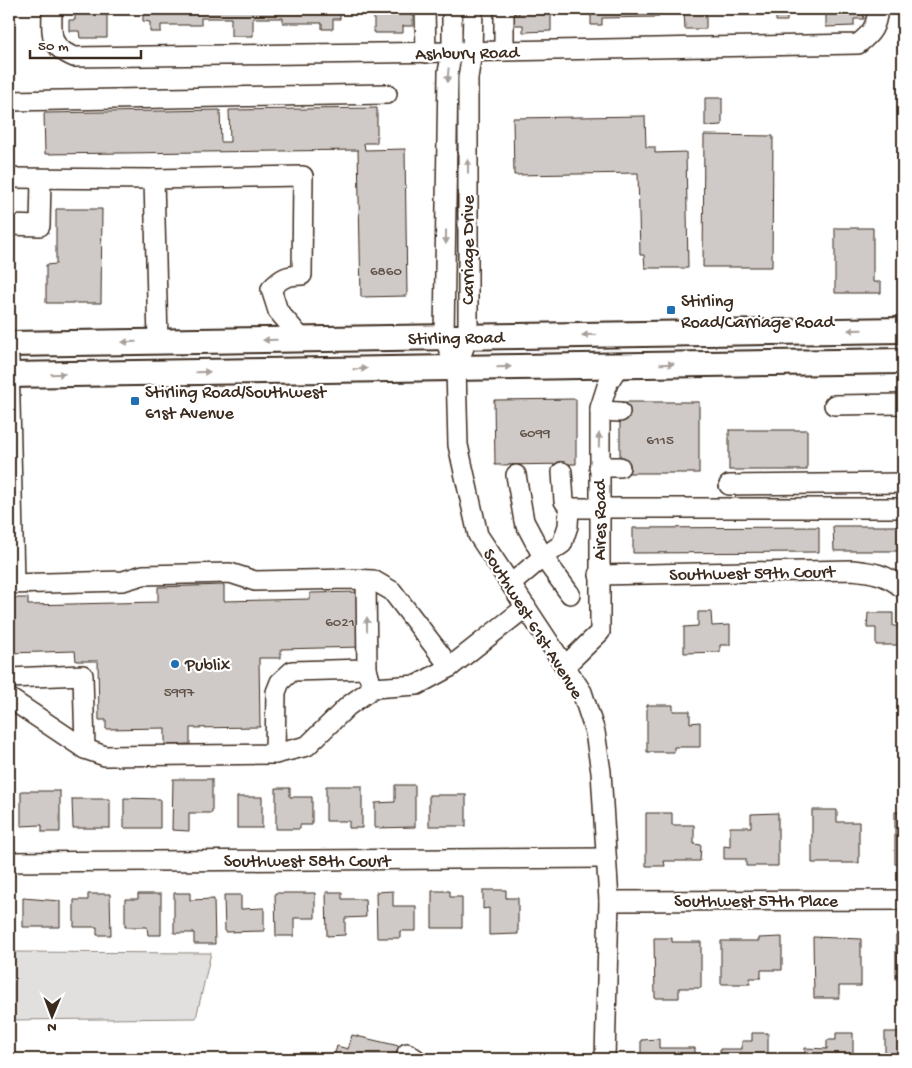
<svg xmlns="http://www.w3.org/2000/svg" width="912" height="1068" font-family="'Gochi Hand',sans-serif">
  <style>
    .green { fill: #e2e0de; stroke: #8e857e }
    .building { fill: #cfcac7; stroke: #3b2a1e }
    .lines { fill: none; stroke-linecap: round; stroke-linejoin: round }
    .minor-casing { stroke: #3b2a1e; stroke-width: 22 }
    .major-casing { stroke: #3b2a1e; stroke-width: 28 }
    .minor { stroke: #fff; stroke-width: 19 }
    .major { stroke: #fff; stroke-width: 24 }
    .oneway { fill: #a79f9a }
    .poi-dot { fill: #1f6fb2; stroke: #fff; stroke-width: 2 }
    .labels { text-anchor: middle; stroke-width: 4.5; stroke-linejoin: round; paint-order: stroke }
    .number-label { font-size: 15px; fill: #605248 }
    .street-label { font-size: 18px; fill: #3b2a1e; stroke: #fff }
    .poi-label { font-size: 18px; fill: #3b2a1e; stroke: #fff; text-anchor: start }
  </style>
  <rect width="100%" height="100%" fill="#fff"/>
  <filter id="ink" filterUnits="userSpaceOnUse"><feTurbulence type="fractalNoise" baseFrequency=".02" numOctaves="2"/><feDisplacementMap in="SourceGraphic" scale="10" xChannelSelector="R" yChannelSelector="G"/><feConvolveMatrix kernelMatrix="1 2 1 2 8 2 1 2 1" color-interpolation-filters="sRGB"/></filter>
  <g filter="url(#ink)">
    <path class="green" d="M9,952l202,1 -15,65 -187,2z"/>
    <g class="building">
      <path d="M75,9h32v29h-27l-1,-7h-10v-11h6z"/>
      <path d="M143,9h197v10h-7v10h-11v-6h-39v-5h-30v18h-22v-18h-30v7h-40v7h-11v-10l-7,-1z"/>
      <path d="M374,9h32v5h7v12h-10v7h-29z"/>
      <path d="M519,9h32v22l-28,1v-7h-10v-11h6z"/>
      <path d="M584,9h210v2h-7v10h-11v-6h-39l-1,-6 -30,1v19h-21l-1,-18h-26v6l-56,1v7h-11v-10l-7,-1z"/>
      <path d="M826,9h37l1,10h-10v7l-28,1z"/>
      <path d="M705,98h17v27l-17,1z"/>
      <path d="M377,108v35h-13l1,7 40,-1 2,147 -46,1 -3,-147 -313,4 -1,-41 176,-3 1,32h9l-1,-32z"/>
      <path d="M645,116l1,31h9v6l31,-1 2,116h-43l-1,-13h-4l-2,-82 -124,2 -1,-57z"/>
      <path d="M704,135l69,1 -1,131h-69z"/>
      <path d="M56,209h46l-1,94h-55v-38l10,-1z"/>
      <path d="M835,228h38v54h8v11h-46z"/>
      <path d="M576,399v65l-81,1 -1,-65z"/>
      <rect x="620" y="402" width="79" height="71"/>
      <rect x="729" y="430" width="78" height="40"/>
      <path d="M833,526h70v25h-69z"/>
      <path d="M819,527v25l-186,1v-25z"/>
      <path d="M224,585v16l86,-2v-6l50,-1 1,55 -80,2v9h-22l1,69 -70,1v16l-25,1v-17l-59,1v-9h-7l-1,-59h-22l-1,-10 -66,2v-55h19v7l130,-3v-15z"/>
      <path d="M902,593l1,52h-27v-17h-9l1,-15h25v13h9z"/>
      <path d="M698,612h13l1,14 18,-1v20h-10v7l-36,1v-26l14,-1z"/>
      <path d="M647,705h26v6h17v12l10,-1v25h-26v5h-27z"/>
      <path d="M173,779h39v34h-23v18l-17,-1z"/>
      <path d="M395,785h20v42l-40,1v-25l20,-1z"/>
      <path d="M326,786h36v42h-13v-7h-23z"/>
      <path d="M276,788h14v9h22v28h-12v4h-24z"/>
      <path d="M21,791h39v41h-18v-7l-21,1z"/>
      <rect x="429" y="795" width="37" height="31"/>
      <rect x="237" y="797" width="25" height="31"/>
      <path d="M124,798l36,1v29h-36z"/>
      <path d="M72,799h38v29h-37z"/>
      <path d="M812,810h25v12h22v41h-47z"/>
      <rect x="895" y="812" width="8" height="52"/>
      <path d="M646,813h26v12h22v19l7,1 -1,16h-36l1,5h-19z"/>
      <path d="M778,813v53h-32v-7h-22v-13l6,1v-20h21v-13z"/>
      <path d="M483,890h23v8h12v36l-29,1v-27l-6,1z"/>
      <path d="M393,891v15h23v25h-16v7h-23l-1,-46z"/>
      <path d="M432,891h18v6h12v31h-30z"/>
      <path d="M326,892h16v7h23l1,18 -21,1v17l-18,1z"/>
      <path d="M174,893h16v7l24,-1 1,45h-21v-11h-20z"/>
      <path d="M275,893h40v25h-21v18h-18z"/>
      <path d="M88,894h22l1,41h-14v-8h-23v-27h14z"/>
      <path d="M138,894h23v41h-13l-1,-8h-22v-28h13z"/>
      <path d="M224,895h17v14l23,-1v23l-39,1z"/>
      <path d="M9,897h1l1,36h-2z"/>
      <path d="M23,898l37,3v26h-37z"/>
      <rect x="896" y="936" width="7" height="43"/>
      <path d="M782,937v33h-21v8h-11v6h-29v-43h38v-3z"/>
      <path d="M813,937l48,2v47h-22v12h-25z"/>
      <path d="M654,938h18v4h29v46h-22v10h-24z"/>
      <rect x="885" y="1032" width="18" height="27"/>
      <path d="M752,1033h16v26h-48v-10h22v-8h10z"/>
      <path d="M836,1033h17v26h-48v-11l22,1v-9h9z"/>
      <path d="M352,1035l47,11 -2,13h-64l4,-13 11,3z"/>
      <path d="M659,1039v9h36v11h-54v-19z"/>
    </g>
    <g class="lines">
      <g class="minor-casing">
        <g id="minor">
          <path d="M52,9c0,25 -4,37 22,48l378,-5 406,-8c14,-11 18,-17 20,-35"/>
          <path d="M425,9l1,44"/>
          <path d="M452,9v43l-4,20 -4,265 12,31 2,77 20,90 104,157 13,40 6,40 8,129 -4,158"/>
          <path d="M504,9v42"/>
          <path d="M9,101l378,-7"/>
          <path d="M9,178l145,1 149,-3 -1,99c-15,0 -21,3 -31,14l7,22 24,28"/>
          <path d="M154,179l4,162"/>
          <path d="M9,225l31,1 1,-47"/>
          <path d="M9,358l5,225"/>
          <path d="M456,368l12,-31v-259l4,-26 1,-43"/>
          <path d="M834,405l69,-1"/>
          <path d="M600,411l20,1"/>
          <path d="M599,467h21"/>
          <path d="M516,475l8,46 19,36 27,37"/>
          <path d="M729,485l174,-2"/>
          <path d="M569,508h334"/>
          <path d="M599,575l253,-5c20,2 34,4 49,17"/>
          <path d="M366,580l1,89 3,11"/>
          <path d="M9,584l114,-3 20,-6 87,-2 25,8 94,-2 24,1 19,11 58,76 76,-60"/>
          <path d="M511,584l32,-27 19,-13 6,-18 1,-18 -5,-7 -2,-29"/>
          <path d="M566,665l34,-33v-224l8,-25 12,-19"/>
          <path d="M9,678l74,-3 2,74"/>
          <path d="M9,698l76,51 20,7 170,-2 32,-8 41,-40 25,-18 44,-3 33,-18"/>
          <path d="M275,754l1,-62 4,-10 12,-11 75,-2"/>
          <path d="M9,862l597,-4"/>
          <path d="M609,901l294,-1"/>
          <path d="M407,1053l9,6"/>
        </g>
      </g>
      <g class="major-casing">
        <g id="major">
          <path d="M9,344l894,-14"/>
          <path d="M9,375l894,-14"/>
        </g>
      </g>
      <use href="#minor" class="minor"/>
      <use href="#major" class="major"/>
    </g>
    <defs><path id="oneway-solid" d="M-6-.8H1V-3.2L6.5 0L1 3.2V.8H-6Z" transform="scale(1.25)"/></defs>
    <g class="oneway">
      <use href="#oneway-solid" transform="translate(448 75) rotate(95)"/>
      <use href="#oneway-solid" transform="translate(468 166) rotate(-90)"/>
      <use href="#oneway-solid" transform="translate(446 237) rotate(90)"/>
      <use href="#oneway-solid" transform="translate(855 330) rotate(179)"/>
      <use href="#oneway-solid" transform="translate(589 335) rotate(179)"/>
      <use href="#oneway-solid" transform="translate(270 340) rotate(179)"/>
      <use href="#oneway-solid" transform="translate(129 342) rotate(179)"/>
      <use href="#oneway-solid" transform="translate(667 364) rotate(-1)"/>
      <use href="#oneway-solid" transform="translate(504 367) rotate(-1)"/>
      <use href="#oneway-solid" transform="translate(360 369) rotate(-1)"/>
      <use href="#oneway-solid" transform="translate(203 372) rotate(-1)"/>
      <use href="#oneway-solid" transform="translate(58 374) rotate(-1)"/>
      <use href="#oneway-solid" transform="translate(599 440) rotate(-89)"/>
      <use href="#oneway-solid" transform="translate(367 624) rotate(-90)"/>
    </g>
  </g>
  <g class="poi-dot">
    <rect x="666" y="305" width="10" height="10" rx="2.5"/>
    <rect x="130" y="396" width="10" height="10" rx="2.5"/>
    <circle cx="175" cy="664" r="5"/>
  </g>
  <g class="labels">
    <g class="number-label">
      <text x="386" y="275">6860</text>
      <text x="535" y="437">6099</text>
      <text x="660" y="444">6115</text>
      <text x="340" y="626">6021</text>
      <text x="179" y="696">5997</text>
    </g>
    <g class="street-label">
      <text transform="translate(467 52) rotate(-1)" y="6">Ashbury Road</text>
      <text transform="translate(467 250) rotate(-90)" y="6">Carriage Drive</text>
      <text transform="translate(456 337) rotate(-1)" y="6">Stirling Road</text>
      <text transform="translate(599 520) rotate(-90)" y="6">Aires Road</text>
      <text transform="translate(752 572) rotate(-1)" y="6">Southwest 59th Court</text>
      <text transform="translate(534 623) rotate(58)" y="6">Southwest 61st Avenue</text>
      <text x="307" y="866">Southwest 58th Court</text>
      <text x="756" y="906">Southwest 57th Place</text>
    </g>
    <g class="poi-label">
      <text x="681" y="306">Stirling<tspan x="681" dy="21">Road/Carriage Road</tspan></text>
      <text x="145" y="397">Stirling Road/Southwest<tspan x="145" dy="21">61st Avenue</tspan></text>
      <text x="185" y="670">Publix</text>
    </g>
  </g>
  <rect width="912" height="1068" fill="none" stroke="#fff" stroke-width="30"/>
  <rect x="15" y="15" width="882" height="1038" fill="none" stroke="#3b2a1e" stroke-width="2" filter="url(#ink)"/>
  <g transform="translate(52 1016) rotate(181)" stroke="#ffffff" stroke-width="4" paint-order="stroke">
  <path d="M0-4L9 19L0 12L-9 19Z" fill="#3b2a1e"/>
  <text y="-8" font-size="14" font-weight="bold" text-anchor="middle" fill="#3b2a1e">N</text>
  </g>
  <path d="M30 50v8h111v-8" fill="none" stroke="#3b2a1e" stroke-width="2.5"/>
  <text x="38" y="50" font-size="15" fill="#3b2a1e" stroke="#ffffff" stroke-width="4" paint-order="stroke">50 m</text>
</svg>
